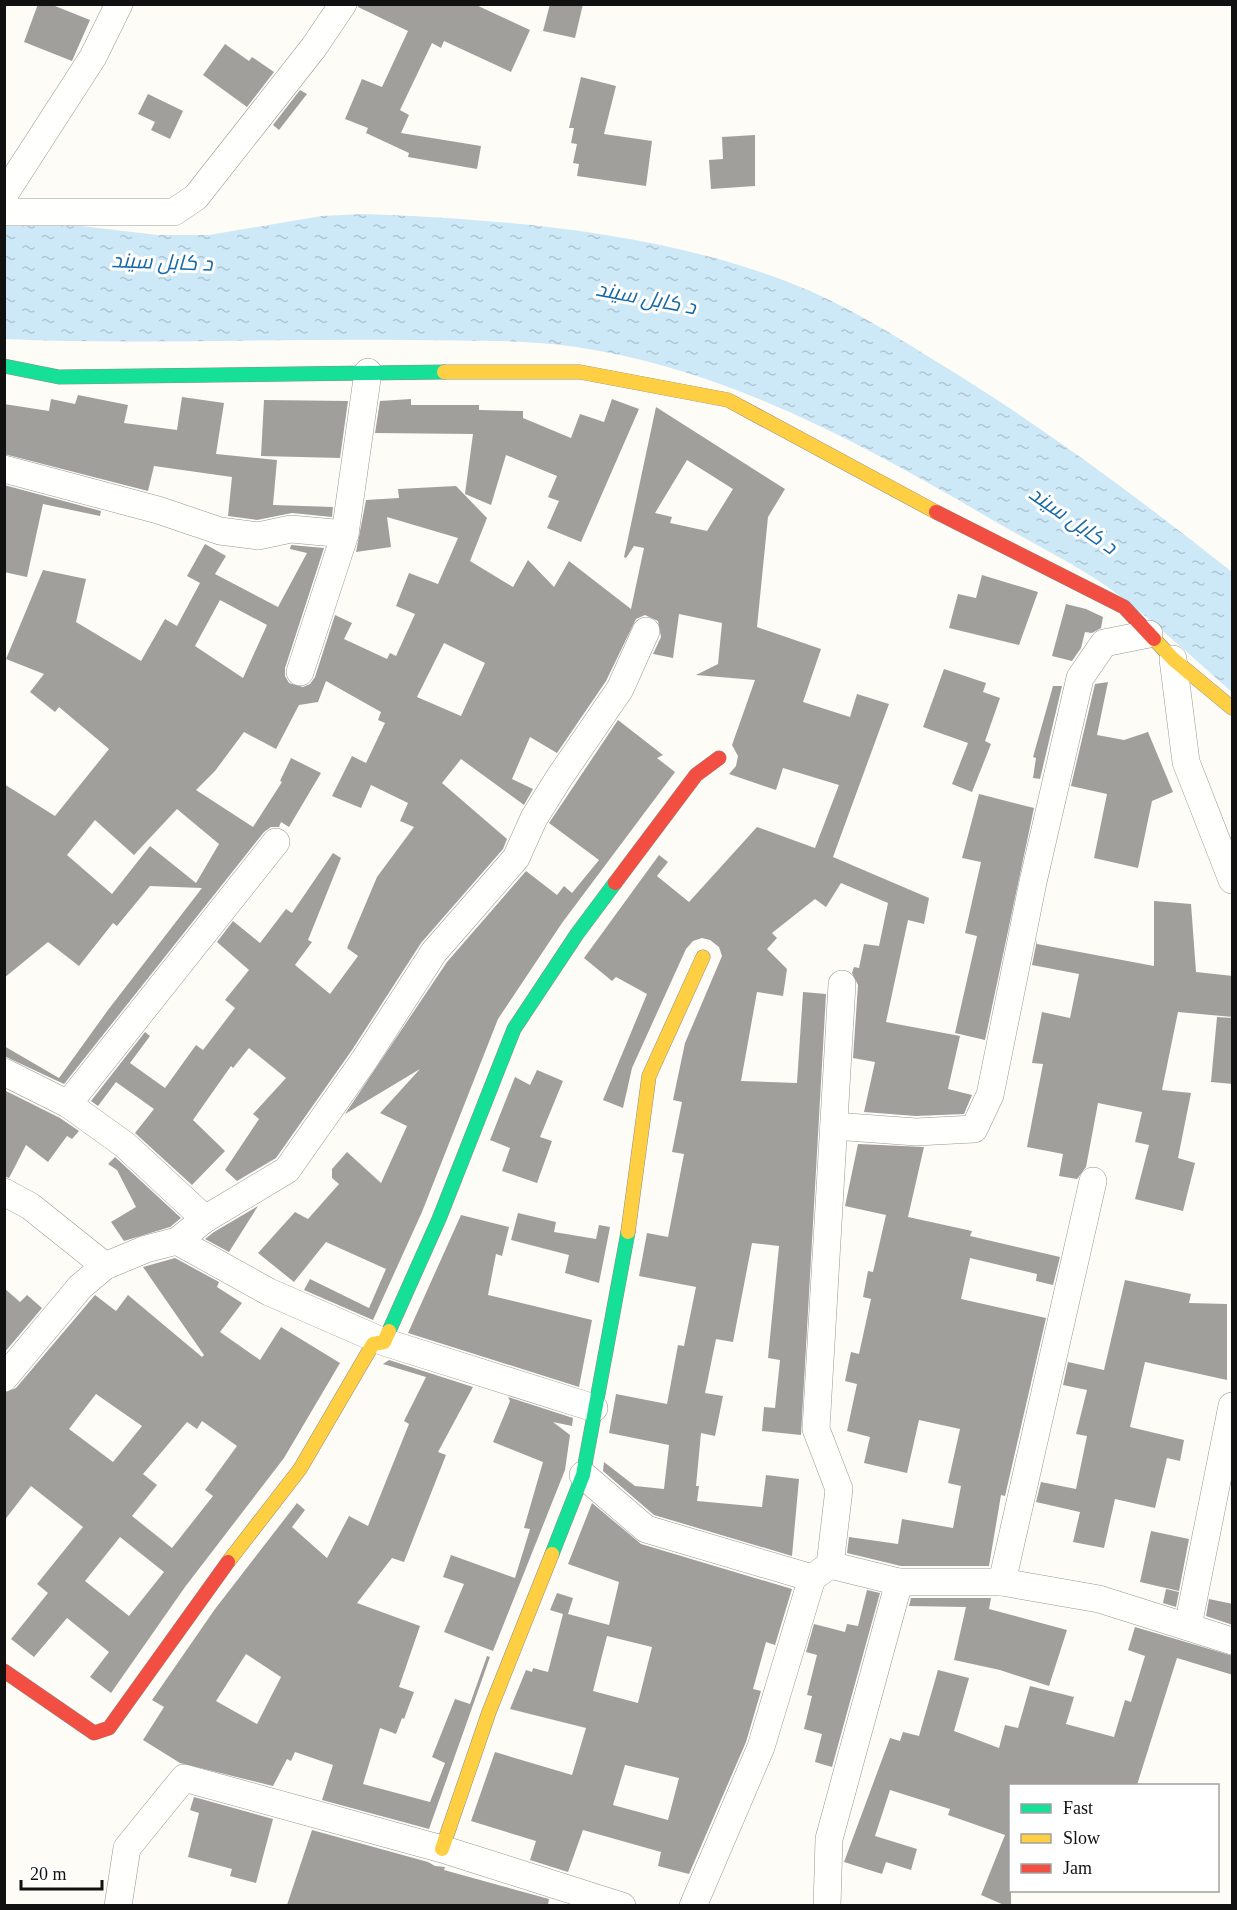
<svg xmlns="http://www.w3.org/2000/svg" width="1237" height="1910" font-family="'Times New Roman',Cairo,serif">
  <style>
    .water { fill: url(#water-ripples) }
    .building { fill: #a19f9c; fill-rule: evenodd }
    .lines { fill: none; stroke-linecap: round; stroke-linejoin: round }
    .street-casing { stroke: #979795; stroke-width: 28 }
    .fast-casing { stroke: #8e8d8b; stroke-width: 15 }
    .slow-casing { stroke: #8e8d8b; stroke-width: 15 }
    .jam-casing { stroke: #8e8d8b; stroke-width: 15 }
    .street { stroke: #fffffe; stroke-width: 27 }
    .fast { stroke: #16e098; stroke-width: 14 }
    .slow { stroke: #ffcf43; stroke-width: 14 }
    .jam { stroke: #f24e42; stroke-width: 14 }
    .labels { text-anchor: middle; stroke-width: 6; stroke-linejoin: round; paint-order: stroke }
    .water-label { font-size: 21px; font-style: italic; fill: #1768a6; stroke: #fff }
  </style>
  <defs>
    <pattern id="water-ripples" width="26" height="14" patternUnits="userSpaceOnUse" patternTransform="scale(1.5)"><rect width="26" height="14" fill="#cde8f7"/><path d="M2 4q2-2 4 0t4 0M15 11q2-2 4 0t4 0" fill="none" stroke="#afc6d3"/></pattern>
  </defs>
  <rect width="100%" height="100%" fill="#fdfcf7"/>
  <path class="water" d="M364,214c138,5 295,18 424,68 53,20 101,50 149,80 104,63 200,135 295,210v120c-38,-33 -76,-69 -116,-99 -35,-26 -77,-46 -115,-68 -134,-79 -276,-158 -432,-179 -52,-7 -107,-5 -159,-6 -135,-2 -271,5 -405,-1v-118l50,2 103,12h51l113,-19z"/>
  <g class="building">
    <path d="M38,4h12l40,16 -18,41 -48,-19z"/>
    <path d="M359,4h115l56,26 -19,42 -67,-31 -3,7 -9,-5 -32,67 9,5 -8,18 80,13 -4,23 -69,-12 1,-4 -43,-20 2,-5 -23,-9 17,-40 20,8 26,-56 -50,-24z"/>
    <path d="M550,4h33l-8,34 -32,-7z"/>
    <path d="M225,44l24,17 3,-4 22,15 -27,35 -44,-32z"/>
    <path d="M581,77l35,9 -12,48 48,7 -6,45 -69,-10 2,-12 -6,-1 4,-19 -6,-1 3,-15h-5z"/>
    <path d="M300,90l7,4 -28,36 -6,-5z"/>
    <path d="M148,94l35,17 -13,28 -19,-9 4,-8 -17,-8z"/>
    <path d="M755,135v51l-44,3 -2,-29 14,-1 -1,-22z"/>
    <path d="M78,395l50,10 -4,18 53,7 5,-33 42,6 -8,51 61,6 -4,45 60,2 -1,10 -40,-4 -35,7 -29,-4 4,-39 -78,-11 -6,25 -144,-37v-50l45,7 2,-12 24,5z"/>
    <path d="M411,399v6h68v5l44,1v7l48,20 9,-24 24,8 8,-23 27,10 -58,133 -34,-14 12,-27 -11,-4 9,-21 -51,-21 -15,50 -26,-11 8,-60 -98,-1 5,-32z"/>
    <path d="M264,400l84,1 -8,57 -79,-2z"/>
    <path d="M656,407l129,82 -17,28 -11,110 64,22 -18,53 47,15 7,-23 32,10 -56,153 96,41 -5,26 -16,-4 -22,102 74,14 -12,53 24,6 -8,19 -48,2 -52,-4 11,-50 -22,-4 5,-73 -6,-12 2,-6 5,1 5,-24 15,2 9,-43 -47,-20 -15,24 -11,-8 -43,34 5,5 -10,11 20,20 -4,27 -26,-4 -16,89 56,2 6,-91 23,2 -25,441 -39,-4 2,-24 11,1 5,-48 -12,-2 11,-112 -27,-3 -19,99 -17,-3 -11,54 18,3 -8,40 -14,-3 -5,53h3l-2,15 65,6 4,-32 33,4 -7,77 -138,-41 -51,-44 1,-9 31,24 29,3 5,-44 -60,-12 7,-39 51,10 11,-59 6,1 12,-59 -57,-11 8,-43 21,4 16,-83 -12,-2 10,-50 -9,-2 12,-57 37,-87 -3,-9 -9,-7 -8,-2 -9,3 -7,8 -54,119 -9,40 -20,-8 44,-106 -31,-17 -4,4 -28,-23 75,-103 9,7 -11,14 32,26 68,-75 58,21 24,-63 -56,-17 -7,22 -47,-16 7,-8 2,-10 -6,-11 23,-65 -59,-5 22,-11 4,-41 -43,-9 -6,44 -20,-4 8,-17 -3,-16 -13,-6 -9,4 -30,62 -49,72 -27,-16 -18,42 21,10 -9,16 -63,-46 -19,24 65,56 -4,10 -82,94 -69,107 -76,108 -39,23 -12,-11 34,-51 -6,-5 33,-36 -37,-30 -16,20 -2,-2 -38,54 32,31 -33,34 -57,-52 19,-24 -38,-27 -18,24 -7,-5 54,-69 5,4 -20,27 35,25 31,-43 7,5 32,-42 -10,-8 24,-30 -32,-28 16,-21 27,22 26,-34 6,4 41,-60 8,5 -33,82 4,2 -17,23 35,29 28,-38 -11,-8 30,-71 37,-50 -14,-6 8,-18 -37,-18 -10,23 -29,-12 20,-40 14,7 19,-40 -7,-3 3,-8 -55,-31 -8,21 -19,3 -23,44 -32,-17 -29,39 -19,19 57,37 29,-45 -2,-1 11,-23 30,15 -32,54 -8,-5 -2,5h-8l-7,5 -200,252 -60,-28v-10l55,32 49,-68 94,-122 -52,-2 -33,40 -4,-3 -34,43 -31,-24 -44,36v-194l51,32 54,-67 -50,-42 -4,5 -25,-20 14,-18 -38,-15 37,-89 43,9 -10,43 65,39 24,-42 12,7 23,-43 -13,-7 18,-32 21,12 -11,18 63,33 29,-54 -17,-4 1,-4 33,3 -39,120v8l4,7 14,4 7,-3 5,-7 20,-62 17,8 -8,16 43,20 3,-6 6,3 19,-42 -19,-8 13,-33 29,11 20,-46 -71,-21 4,30 -35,5 10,-52 33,-2 -1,-9 58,-3 31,32 -17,43 43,26 15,-27 26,27 15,-26 62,48 13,-61 -10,-2 -8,12 -2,-1zM687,460l46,29 -26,42 -37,-8 2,-6 -17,-4zM220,600l47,25 -24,53 -48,-32zM444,643l41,20 -24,53 -44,-19zM177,809l42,35 -23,39 -46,-37 -38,48 -45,-39 28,-35 39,35z"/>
    <path d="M4,485l97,26 -1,5 -57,-12 -16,73 -23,-5z"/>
    <path d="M982,575l56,17 -19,53 -70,-17 9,-34 18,4z"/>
    <path d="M1066,604l20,5 17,8 -2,11 -9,5 -7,-1 -4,16 -9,13 -20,-5z"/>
    <path d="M944,669l42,14 -3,9 17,6 -15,43 6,3 -19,48 -20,-8 16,-41 -45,-16z"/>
    <path d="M1108,682l-11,53 27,5 24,-8 25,60 -21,9 -14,67 -44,-10 13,-64 -36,-8 24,-102z"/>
    <path d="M1053,686h9l-22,93 -7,-1 3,-20 -3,-1z"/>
    <path d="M618,720l45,35 -6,3 18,14 -113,151 -64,96 -76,193 -49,108 -69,-30 6,-11 59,29 17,-39 -60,-27 -32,40 -36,-29 37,-41 13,7 31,-35 -7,-6v-9l15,-17 34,31 26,-57 -27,-13 40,-44 -75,45 102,-152 79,-91 31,24 7,-9 8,7 27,-33 -50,-37z"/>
    <path d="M979,794l55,14 -49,232 -30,-7 22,-97 -12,-3 16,-71 -19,-4z"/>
    <path d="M1154,901l37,3 5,68 37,4v41l-55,-5 -16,78 29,3 -13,65 17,5 -12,48 -48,-12 14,-54 -14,-3 7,-30 -44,-9 -12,64 -9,12 -18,-3 4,-22 -36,-7 16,-83 -11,-1 10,-51 28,6 9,-44 -47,-9 5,-25v4l117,22z"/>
    <path d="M1217,1017l16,1v66l-22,-2z"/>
    <path d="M537,1070l26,11 -23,56 12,4 -15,42 -35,-12 8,-23 -20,-8 25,-63 15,8z"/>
    <path d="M4,1090l56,28 19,13 -7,8 -5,-3 -19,26 -22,-17 -17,33 -5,-2z"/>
    <path d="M858,1144l66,3 -16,70 64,14 -2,5 90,21 -7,28 -17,-4 1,-7 -67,-16 -9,41 85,19 -41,178 -4,-1 -12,71h-88l-54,-13 2,-16 49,7 4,-25 51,9 8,-42 -13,-3 12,-54 -41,-9 -12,53 -43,-10 6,-26 -23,-6 10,-47 -12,-3 6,-29 8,2 12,-55 -8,-2 5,-26 5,1 13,-57 -41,-9z"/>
    <path d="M115,1157l66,61 -11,9 -46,14 -13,-19 25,-15 -19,-37 -9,-6z"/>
    <path d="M258,1206l-29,46 -24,-13 9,-7z"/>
    <path d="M518,1213l38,9 -2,10 42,7 3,-14 11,2 -11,56 -34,-10 4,-18 -58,-15z"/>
    <path d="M461,1215l48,12 -7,29 -6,-2 -8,41 104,25 -13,67 -171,-54z"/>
    <path d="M175,1258l44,24 -2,5 25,16 -22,29 40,28 21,-33 59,36 -56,95 -99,129 -74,106 -21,-16 19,-25 -42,-34 -33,39 -23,-18 37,-46 -11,-9 46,-57 -52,-41 -27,35v-128l12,-5 79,-93 21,16 12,-16 74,62 2,-2 -61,-88zM96,1394l46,32 -29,36 -44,-33zM202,1421l35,25 -32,44 8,6 -41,52 -40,-32 25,-31 -14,-11 44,-52 10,7zM120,1537l44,35 -35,44 -44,-35z"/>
    <path d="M1125,1280l66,14 -2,9 38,1v76l-82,-18 -15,65 54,13 -4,21 -13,-3 -12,50 -40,-9 -11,49 -31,-6 7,-30 -44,-10 5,-20 35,7 11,-53 -11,-2 11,-44 -24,-5 5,-23 36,8z"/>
    <path d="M4,1288l16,14 7,-7 15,13 -38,45z"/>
    <path d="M389,1360l84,27 -35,65 8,3 -42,107 -12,-4 -35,45 63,23 -21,61 15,5 -10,27 -2,-1 -6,16 -16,-6 -17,56 67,18 15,-39 -13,-6 23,-58 15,5 17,-48 3,1 -61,172 -107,-29 11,-35 -38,-13 -4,9 -4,-2 -14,27 -93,-23 -37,-23 21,-33 -12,-7 63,-91 82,-106 8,7 -13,17 35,31 22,-42 19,10 41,-102 -5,-3 22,-44 -43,-13zM246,1654l35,23 -24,47 -41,-23z"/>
    <path d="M508,1397l65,21 -1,8 -19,-4 17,13 -5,35 -72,181 -49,-19 20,-48 -21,-7 8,-22 64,23 15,-49 -6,-1 19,-66 -50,-20 17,-41z"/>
    <path d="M592,1503l49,41 151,45 -17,56 -9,-3 -13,47 8,2 -15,51 -57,132 -31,-8 3,-14 -78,-22 -15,42 -38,-12 6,-19 -65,-20 24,-69 77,23 14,-47 -76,-19 16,-39 6,2 1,-4 15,4 15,-58 -13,-4 7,-17 16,5 -5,16 41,11 10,-43 -51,-18zM607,1636l45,11 -14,56 -45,-12zM625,1765l54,13 -11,42 -55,-15z"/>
    <path d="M1151,1531l38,8 -10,52 -39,-9z"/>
    <path d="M1166,1589l13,3 -3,15 -13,-4z"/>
    <path d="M867,1590l13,3 -48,174 -17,-5 7,-28 -18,-5 8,-33 -5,-1 10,-40 -11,-3 8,-28 31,8 2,-8 11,2z"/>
    <path d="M911,1598h80l-2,11 78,21 -18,56 -49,-16 -46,-10 12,-53 -57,-1z"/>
    <path d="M1209,1599l24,5v21l-27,-9z"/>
    <path d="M1135,1627l98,29v19l-56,-17 -40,127h-126v120h-7l-23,-10 24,-60 -57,-20 2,-6 -60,-19 -15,46 42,13 -6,21 -25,-8 -4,12 -38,-12 46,-124 10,3 3,-9 16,4 19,-66 31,8 -15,53 45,17 6,-23 13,3 12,-42 44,11 -8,27 48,13 11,-37 6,2 14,-46 -17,-6z"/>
    <path d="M194,1797l79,22 -17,64 -26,-7 2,-7 -44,-12 11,-44 -9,-3z"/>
    <path d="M312,1830l116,32 7,4 10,1 -1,3 105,29 -1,6h-261z"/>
  </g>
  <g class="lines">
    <g class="street-casing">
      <g id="street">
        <path d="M4,195l89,-138 26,-53"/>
        <path d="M4,212h170l22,-15 118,-150 29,-43"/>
        <path d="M4,469l154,41 62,21 38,5 33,-7 54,5"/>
        <path d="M1173,659l13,103 46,118"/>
        <path d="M300,672l45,-138 23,-162"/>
        <path d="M4,1072l64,32 57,41 80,74"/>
        <path d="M68,1104l208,-262"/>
        <path d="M834,1126l82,6 58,-3 16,-34 43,-213 47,-204 24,-35 45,-9"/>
        <path d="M4,1192l26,14 75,60"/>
        <path d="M177,1241l92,51 115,50 210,66"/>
        <path d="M4,1378l76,-91 25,-21 41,-17 31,-8 28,-22 82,-49 78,-111 69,-107 82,-94 18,-40 25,-40 61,-89 26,-58"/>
        <path d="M583,1475l63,54 166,49 18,-13 9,-76 -23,-60 26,-445"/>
        <path d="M830,1565l69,17h103l97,17 133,42"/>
        <path d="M1002,1582l91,-401"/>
        <path d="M1188,1626l44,-220"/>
        <path d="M118,1906l9,-58 57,-70 258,71 180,57"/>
        <path d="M693,1906l68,-159 51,-169"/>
        <path d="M827,1906l2,-67 70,-257"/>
      </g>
    </g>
    <g class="fast-casing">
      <g id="fast">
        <path d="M4,366l55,11 385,-5"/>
        <path d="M389,1331l50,-112 75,-190 63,-95 38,-51"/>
        <path d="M552,1554l31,-79 45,-243"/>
      </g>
    </g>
    <g class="slow-casing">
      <g id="slow">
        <path d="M444,372h136l148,28 208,112"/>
        <path d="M1154,639l19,20 59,49"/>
        <path d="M628,1232l21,-156 54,-119"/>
        <path d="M228,1562l72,-93 73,-125 11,-2 5,-11"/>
        <path d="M442,1849l47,-137 63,-158"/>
      </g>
    </g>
    <g class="jam-casing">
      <g id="jam">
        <path d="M936,512l188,95 30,32"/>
        <path d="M615,883l81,-108 23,-17"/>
        <path d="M4,1671l90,62 15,-5 119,-166"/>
      </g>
    </g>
    <use href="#street" class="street"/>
    <use href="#fast" class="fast"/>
    <use href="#slow" class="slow"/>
    <use href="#jam" class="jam"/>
  </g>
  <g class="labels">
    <g class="water-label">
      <text transform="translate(162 262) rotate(2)" y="7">د کابل سيند</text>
      <text transform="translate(646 298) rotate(11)" y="7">د کابل سيند</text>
      <text transform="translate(1073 520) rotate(35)" y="7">د کابل سيند</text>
    </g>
  </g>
  <rect width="1237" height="1910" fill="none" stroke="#111111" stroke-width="12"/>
  <rect x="1009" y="1784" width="210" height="108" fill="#ffffff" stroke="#a0a0a0" stroke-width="1.5"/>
  <rect x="1021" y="1804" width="30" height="9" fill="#16e098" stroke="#a0a0a0" stroke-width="1.5"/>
  <text x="1063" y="1814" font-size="18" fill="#111111">Fast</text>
  <rect x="1021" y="1834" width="30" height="9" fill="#ffcf43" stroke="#a0a0a0" stroke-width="1.5"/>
  <text x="1063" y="1844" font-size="18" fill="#111111">Slow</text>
  <rect x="1021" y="1864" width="30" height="9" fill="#f24e42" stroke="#a0a0a0" stroke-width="1.5"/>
  <text x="1063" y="1874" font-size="18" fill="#111111">Jam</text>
  <path d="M21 1880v9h81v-9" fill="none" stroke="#111111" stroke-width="3"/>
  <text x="30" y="1880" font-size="18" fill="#111111" stroke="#ffffff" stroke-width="4.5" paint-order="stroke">20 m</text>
</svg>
